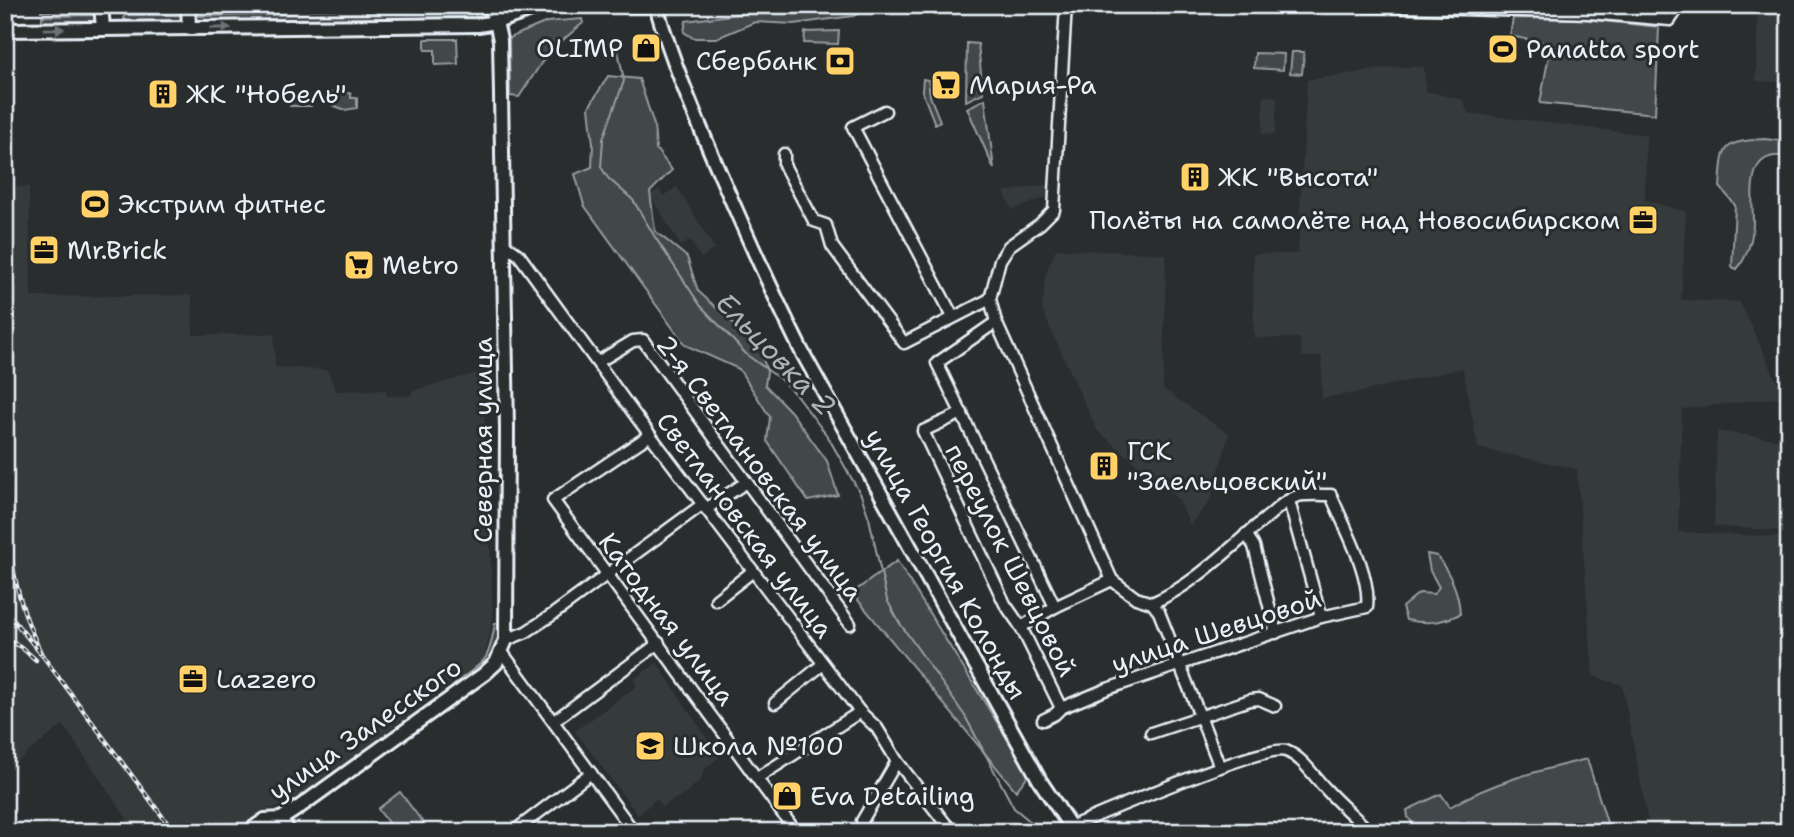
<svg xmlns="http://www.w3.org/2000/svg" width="1794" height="837" font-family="'Shantell Sans',sans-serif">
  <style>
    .built { fill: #363a3b }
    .green { fill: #424648; stroke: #959ca0; stroke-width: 2 }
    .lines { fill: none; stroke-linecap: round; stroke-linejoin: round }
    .stream { stroke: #989fa3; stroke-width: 2 }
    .minor-casing { stroke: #e8f1f8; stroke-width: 15 }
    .major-casing { stroke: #e8f1f8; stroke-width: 18 }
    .minor { stroke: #2a2d2e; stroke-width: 10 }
    .major { stroke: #2a2d2e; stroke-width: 12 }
    .rail-casing { stroke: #e8f1f8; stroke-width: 4.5 }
    .rail { stroke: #2a2d2e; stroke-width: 2; stroke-dasharray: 5; stroke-linecap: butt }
    .oneway { fill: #6c7275 }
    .labels { text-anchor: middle; stroke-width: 6; stroke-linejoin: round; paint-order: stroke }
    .poi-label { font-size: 26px; fill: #e8f1f8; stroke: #2a2d2e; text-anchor: start }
    .street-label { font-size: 26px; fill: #e8f1f8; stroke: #2a2d2e }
    .water-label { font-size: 28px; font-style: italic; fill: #acb3b9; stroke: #2a2d2e }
  </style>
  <rect width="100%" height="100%" fill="#2a2d2e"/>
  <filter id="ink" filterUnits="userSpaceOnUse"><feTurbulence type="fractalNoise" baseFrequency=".0143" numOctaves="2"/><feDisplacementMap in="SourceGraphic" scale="14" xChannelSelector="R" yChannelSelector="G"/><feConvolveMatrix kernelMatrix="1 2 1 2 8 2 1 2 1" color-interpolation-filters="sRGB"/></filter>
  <g filter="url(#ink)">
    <g class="built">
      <path d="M1758,5h31v77l-33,-1z"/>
      <path d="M1395,67h29l2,24 37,9 5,13 178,22 -1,65 41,12 -5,88 59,2 44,95 -102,12 -4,123 104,5 7,13v282h-139l-28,-147 -29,-9 -16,-207 -99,-21 -15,-80 -102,24 -39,6v-42l-20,1 -2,-19h-46l-1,-84h45l9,-174z"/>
      <path d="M1264,96l13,1 -2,37h-13z"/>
      <path d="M1050,184l2,11 -40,15 -8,-18z"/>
      <path d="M5,187h24l2,110 161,-2 1,40 81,-1 1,33 52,3 9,21 50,-1v6h25l1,-5 66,-18 5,6 10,240 -9,40 -194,145 -21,5 -34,23h-99l-73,-107 -58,46z"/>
      <path d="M677,187l38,62 -14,9 -11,-18 -9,6 -31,-51 9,-6 4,7z"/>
      <path d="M1056,249l110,5 -3,135 66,45 -19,67 -20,24 -11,-25 -82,-70 -55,-120 4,-37z"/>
      <path d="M1717,431l72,10v93l-9,-3 -66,-5z"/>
      <path d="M657,663l62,94 -14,12 -5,12 -16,13 -22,13 -5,-9 -19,17 -63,-84 62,-45 -3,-7z"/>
    </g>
    <g class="green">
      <path d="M41,5h53l1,6h-54z"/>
      <path d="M124,5h58l1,5h-59z"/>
      <path d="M196,5h279v3l-279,2z"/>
      <path d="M806,5h64v3l-17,8 -59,8 -39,-2 -38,16h-24l-9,-6 2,-11z"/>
      <path d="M475,11l1,6 -280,5v-6z"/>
      <path d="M95,15v6l-53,1v-6z"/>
      <path d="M125,15h57v7l-50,1 -8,-4z"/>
      <path d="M1513,18l71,1 75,8 -4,87 -115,-11 11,-59 -41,-8z"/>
      <path d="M582,19l1,4 -35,30 -29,44 -9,-1 -1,-58 38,-16z"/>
      <path d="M839,31l-1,13 -34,-1 1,-11z"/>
      <path d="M425,39h32l1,25 -23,1v-15h-10z"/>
      <path d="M967,43l11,1 5,49 -17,8z"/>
      <path d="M1292,52h12l-2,22 -12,-1z"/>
      <path d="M1255,53l29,1 -1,16 -29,-2z"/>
      <path d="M608,76l31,3 15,46 2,24 16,21 -22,22 5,39 32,26 11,34 62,57 7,24 -2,13 26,27 36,49 11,34 -30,6 -41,-60 3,-24 -31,-48 -54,-24 -101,-140 -9,-31 17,-7 1,-23 -4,-37z"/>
      <path d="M923,79l5,1 2,16 10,25 -5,3 -13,-33z"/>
      <path d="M331,93h20v5h6v10l-12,2 -13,-5 2,-5z"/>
      <rect x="290" y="96" width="21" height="10"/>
      <path d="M985,99l9,70 -27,-61z"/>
      <path d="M1765,139l24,3v15c-45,-10 -36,39 -36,66 0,16 -6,34 -16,46l-5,-2 3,-62 -15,-18c3,-42 1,-45 45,-48z"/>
      <path d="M1427,554l10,2c13,18 22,35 23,58 -19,9 -33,10 -54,6l-4,-13 17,-14 15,1 5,-7 -9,-16z"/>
      <path d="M897,561l132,213 -13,17 -164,-198z"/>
      <path d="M495,623h3c6,37 -19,49 -47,65 29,-30 36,-14 44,-65z"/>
      <path d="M1789,624v120l-7,-17z"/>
      <path d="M1587,759l23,73h-191l-11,-15 -1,-7 34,-16 9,13c41,-25 91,-37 137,-48z"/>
      <path d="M400,792l30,40h-35l-17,-23z"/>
    </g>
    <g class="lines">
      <path class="stream" d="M617,45l7,36 -21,58 -2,28 7,11 25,22 22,37 45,68 47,50 33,24 17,17 31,41 33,58 8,23 18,82 12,22 66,94 49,92 29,24"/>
      <g class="minor-casing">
        <g id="minor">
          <path d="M1066,5l-12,205 -14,14 -31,22 -9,14 -10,39 6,23 116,258 24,18 16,5 7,9 61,155"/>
          <path d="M1332,5l258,8 80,7 10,-15"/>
          <path d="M885,111l-32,16 100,190"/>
          <path d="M784,154v11l30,56 12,4 6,21 72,97 86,-44"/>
          <path d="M504,244l15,11 119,164 222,293 17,16 20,33 55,71"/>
          <path d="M996,322l-59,41 118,244"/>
          <path d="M598,362l35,-21 10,-1 207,284"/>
          <path d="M962,413l-39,18 82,173 16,23 40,81"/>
          <path d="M650,435l-97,65 243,332"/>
          <path d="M1289,501l32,116"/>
          <path d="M706,509l39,-26"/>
          <path d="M1246,534l8,12 22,87"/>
          <path d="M716,600l37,-29"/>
          <path d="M1021,627l34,-20 57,-27"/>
          <path d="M506,640l20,-8 26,-17 151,-111"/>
          <path d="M502,652l132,180"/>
          <path d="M775,703l48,-39"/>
          <path d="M1043,720l12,-6 6,-6 46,-19 214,-72 46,-10c4,-34 -23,-80 -36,-112 -10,0 -24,-1 -33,1 -12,3 -23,15 -32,22 -37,30 -70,66 -114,85"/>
          <path d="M554,721l105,-78"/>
          <path d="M1151,733l99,-33 9,-1 16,7"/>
          <path d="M757,778l103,-66"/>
          <path d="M281,819l10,13"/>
          <path d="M862,821l35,-60"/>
          <path d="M1070,827c31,-13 193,-83 216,-76 17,7 26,23 38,36 14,16 31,30 46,45"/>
          <path d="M513,832l78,-59"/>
          <path d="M939,832l9,-6"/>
        </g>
      </g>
      <g class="major-casing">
        <g id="major">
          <path d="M101,5l2,23"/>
          <path d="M188,5l1,23"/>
          <path d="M621,5h41"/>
          <path d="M656,6c17,58 41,115 65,170 26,60 52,118 81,176l238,429 34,51"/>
          <path d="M5,30l473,-5 18,-3 50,-17"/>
          <path d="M248,832l17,-12 16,-1 17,-11 186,-134 12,-11 10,-23 1,-211 -7,-389 -4,-18 -7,-17"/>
        </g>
      </g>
      <use href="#minor" class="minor"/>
      <use href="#major" class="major"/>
      <g class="rail-casing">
        <g id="rail">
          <path d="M5,359l7,202c5,34 15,63 30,94"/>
          <path d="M5,610l37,45 132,177"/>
          <path d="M5,638l16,9 15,13"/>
        </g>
      </g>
      <use href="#rail" class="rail"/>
    </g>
    <defs><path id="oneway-solid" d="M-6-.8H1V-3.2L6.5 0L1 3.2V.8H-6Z" transform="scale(1.75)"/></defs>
    <g class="oneway">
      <use href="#oneway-solid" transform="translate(221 28)"/>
      <use href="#oneway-solid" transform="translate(54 29) rotate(-1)"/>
    </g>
  </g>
  <defs>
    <g id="shop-square" transform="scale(1.575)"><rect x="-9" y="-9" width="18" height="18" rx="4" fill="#ffd166" stroke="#2a2d2e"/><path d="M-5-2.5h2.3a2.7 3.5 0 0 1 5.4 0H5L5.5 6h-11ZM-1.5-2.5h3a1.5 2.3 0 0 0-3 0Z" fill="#111"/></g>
    <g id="stadium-square" transform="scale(1.575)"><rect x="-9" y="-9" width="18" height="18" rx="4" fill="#ffd166" stroke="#2a2d2e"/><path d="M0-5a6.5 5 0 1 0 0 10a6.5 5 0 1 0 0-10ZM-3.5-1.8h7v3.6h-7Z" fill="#111"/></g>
    <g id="bank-square" transform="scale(1.575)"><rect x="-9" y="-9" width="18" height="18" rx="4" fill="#ffd166" stroke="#2a2d2e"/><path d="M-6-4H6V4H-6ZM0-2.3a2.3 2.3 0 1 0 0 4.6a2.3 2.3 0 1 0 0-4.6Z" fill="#111"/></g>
    <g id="supermarket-square" transform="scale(1.575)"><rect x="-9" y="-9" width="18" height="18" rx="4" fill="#ffd166" stroke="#2a2d2e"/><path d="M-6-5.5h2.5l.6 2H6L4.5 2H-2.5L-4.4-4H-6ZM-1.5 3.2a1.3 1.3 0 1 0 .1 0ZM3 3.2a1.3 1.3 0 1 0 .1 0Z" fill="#111"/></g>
    <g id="building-square" transform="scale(1.575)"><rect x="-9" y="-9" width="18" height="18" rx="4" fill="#ffd166" stroke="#2a2d2e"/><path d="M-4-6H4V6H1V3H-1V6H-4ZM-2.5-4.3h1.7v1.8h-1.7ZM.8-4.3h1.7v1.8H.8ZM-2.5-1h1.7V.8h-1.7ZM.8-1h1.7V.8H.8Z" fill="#111"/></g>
    <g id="office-square" transform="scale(1.575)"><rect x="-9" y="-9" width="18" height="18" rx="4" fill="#ffd166" stroke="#2a2d2e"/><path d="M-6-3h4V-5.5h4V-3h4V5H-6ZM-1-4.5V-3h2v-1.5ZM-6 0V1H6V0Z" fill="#111"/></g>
    <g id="school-square" transform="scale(1.575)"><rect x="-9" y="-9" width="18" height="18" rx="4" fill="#ffd166" stroke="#2a2d2e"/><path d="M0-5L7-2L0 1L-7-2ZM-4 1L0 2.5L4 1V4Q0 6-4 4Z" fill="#111"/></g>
  </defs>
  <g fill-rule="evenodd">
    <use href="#shop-square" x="646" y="48"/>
    <use href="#stadium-square" x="1503" y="49"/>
    <use href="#bank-square" x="840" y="61"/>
    <use href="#supermarket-square" x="946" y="85"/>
    <use href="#building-square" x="163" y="94"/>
    <use href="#building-square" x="1195" y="177"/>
    <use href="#stadium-square" x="95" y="204"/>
    <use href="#office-square" x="1643" y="220"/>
    <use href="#office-square" x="44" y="250"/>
    <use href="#supermarket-square" x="359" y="265"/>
    <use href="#building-square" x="1104" y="466"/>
    <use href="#office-square" x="193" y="679"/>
    <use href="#school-square" x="650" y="746"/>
    <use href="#shop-square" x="787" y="796"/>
  </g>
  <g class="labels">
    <g class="poi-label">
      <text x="623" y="57" text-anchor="end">OLIMP</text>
      <text x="1526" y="58">Panatta sport</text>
      <text x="817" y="70" text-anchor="end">Сбербанк</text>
      <text x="969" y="94">Мария-Ра</text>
      <text x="186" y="103">ЖК "Нобель"</text>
      <text x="1218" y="186">ЖК "Высота"</text>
      <text x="118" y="213">Экстрим фитнес</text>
      <text x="1620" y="229" text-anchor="end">Полёты на самолёте над Новосибирском</text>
      <text x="67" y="259">Mr.Brick</text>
      <text x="382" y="274">Metro</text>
      <text x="1127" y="460">ГСК<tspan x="1127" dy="30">"Заельцовский"</tspan></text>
      <text x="216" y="688">Lazzero</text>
      <text x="673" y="755">Школа №100</text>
      <text x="810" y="805">Eva Detailing</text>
    </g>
    <g class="street-label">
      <text transform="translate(483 440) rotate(-90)" y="9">Северная улица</text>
      <text transform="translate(760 468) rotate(53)" y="9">2-я Светлановская улица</text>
      <text transform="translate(745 525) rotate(53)" y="9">Светлановская улица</text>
      <text transform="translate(1011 560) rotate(63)" y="9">переулок Шевцовой</text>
      <text transform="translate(946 564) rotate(61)" y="9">улица Георгия Колонды</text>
      <text transform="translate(667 619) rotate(53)" y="9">Катодная улица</text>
      <text transform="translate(1216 631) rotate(-18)" y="9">улица Шевцовой</text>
      <text transform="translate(365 729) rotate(-35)" y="9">улица Залесского</text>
    </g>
    <g class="water-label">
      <text transform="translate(776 354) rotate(46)" y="10">Ельцовка 2</text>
    </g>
  </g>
  <rect width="1794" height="837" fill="none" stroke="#2a2d2e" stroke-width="28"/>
  <rect x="14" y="14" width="1766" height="809" fill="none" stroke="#e8f1f8" stroke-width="2.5" filter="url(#ink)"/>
</svg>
